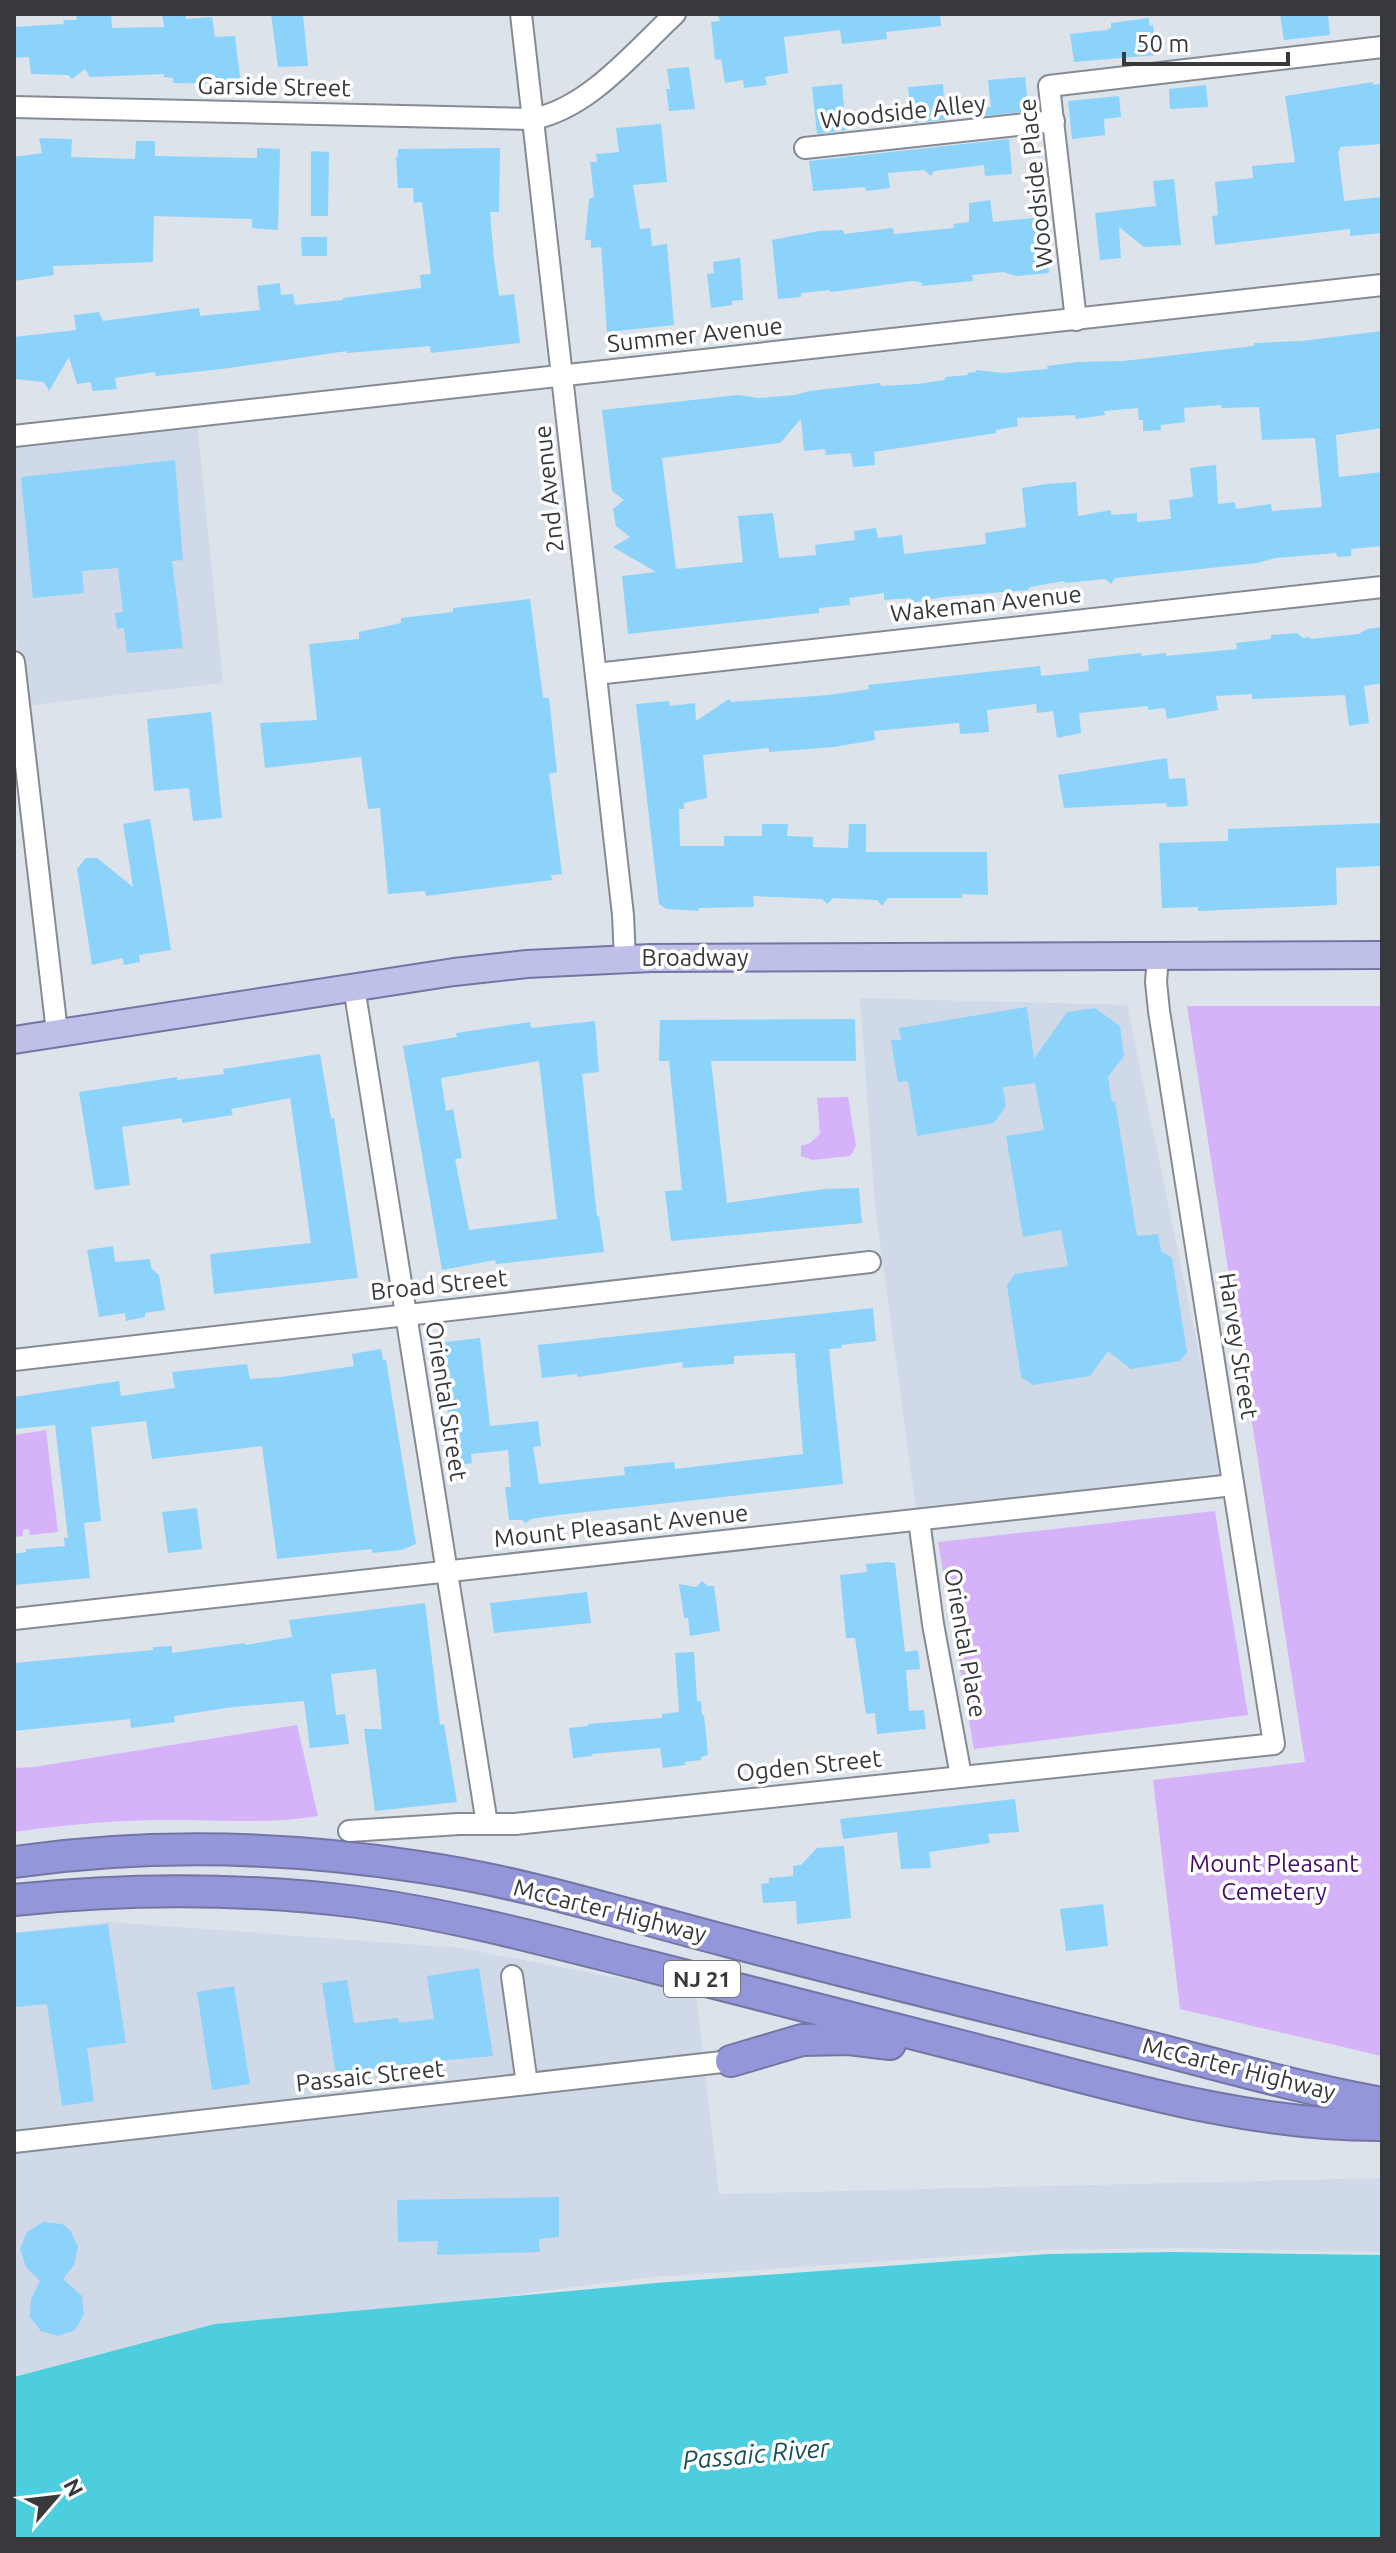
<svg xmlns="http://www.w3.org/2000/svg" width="1396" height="2553" font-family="Ubuntu,sans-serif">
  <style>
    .built { fill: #cfd9e8 }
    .green { fill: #d6b2fa }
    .water { fill: #4dcedf }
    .building { fill: #8bd3fa; fill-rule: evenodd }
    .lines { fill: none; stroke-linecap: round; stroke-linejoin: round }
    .minor-casing { stroke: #868b93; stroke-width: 24 }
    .major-casing { stroke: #7375a3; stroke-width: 30 }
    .highway-casing { stroke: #7375a3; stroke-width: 34 }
    .minor { stroke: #fff; stroke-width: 20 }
    .major { stroke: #bfc0e9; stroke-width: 26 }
    .highway { stroke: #9496da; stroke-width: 30 }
    .labels { text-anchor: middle; stroke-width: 7; stroke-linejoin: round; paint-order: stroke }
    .shield { fill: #fff; stroke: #737477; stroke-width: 2 }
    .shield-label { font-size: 22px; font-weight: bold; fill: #37393d }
    .street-label { font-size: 24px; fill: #37393d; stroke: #fff }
    .park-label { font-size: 24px; fill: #461069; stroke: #fff }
    .water-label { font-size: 26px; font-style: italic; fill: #1a5158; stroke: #fff }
  </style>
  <rect width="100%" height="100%" fill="#dde3eb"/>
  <g class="built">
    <path d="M197,422l26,261 -199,23 -10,-84v-181z"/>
    <path d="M860,998l267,7 98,474 -309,30 -41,-304z"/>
    <path d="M110,1922l351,26 235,45 23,201 663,-16v74l-209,-4 -124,2 -396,27 -282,36 -357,64v-444z"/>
  </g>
  <g class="green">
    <path d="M1187,1006h195v1050l-202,-47 -27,-229 152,-18z"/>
    <path d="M848,1097l8,49 -6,10 -37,4 -12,-4v-10l9,-3 10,-9 -3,-36z"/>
    <path d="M46,1430l12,102 -28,3 -1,-6 -6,1v6l-9,1v-102z"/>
    <path d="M1215,1511l33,204 -274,34 -36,-207z"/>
    <path d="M297,1725l21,91c-51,9 -104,3 -155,4 -50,0 -100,5 -149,12v-64l20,-1z"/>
  </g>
  <path class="water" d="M1174,2252l208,3v284h-1368v-162l201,-53 441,-41 392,-29z"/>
  <g class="building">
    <path d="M76,14h35l1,14 52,-1 -2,-13h24v5l26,-2 3,20 20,-1 5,41 -1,7 -66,-1v-5l-9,-1v-3l-74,3 -5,-8 -13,10 -4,-4 -37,-1 -2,-17 -15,1v-31l50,-3 -1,-4h14z"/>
    <path d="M271,14h32l5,52 -30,1z"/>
    <path d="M717,14h223l1,12 -55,6 1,7 -45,5 -2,-14 -56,7 4,36 -23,4 2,8 -23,3 -1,-8 -18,3 -4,-24 -6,1 -4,-38 9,-1z"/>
    <path d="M1280,14h48l2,21 -46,5z"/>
    <path d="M1149,18v8l4,-1 4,30 -83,7 -4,-28 36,-4 5,-2v-5z"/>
    <path d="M689,67l6,42 -26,2 -3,-22h4l-3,-20z"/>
    <path d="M1025,77l4,34 -45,5 -1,-8 8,-1 -3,-27z"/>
    <path d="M1373,82v3l7,-1 2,60 -42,3v4h-2l6,50 38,-4v36l-32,3v-7l-135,16 -3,-29 6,-1 -3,-33 38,-4 -1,-12 43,-4 -10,-66z"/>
    <path d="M842,84l4,46 -29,4 -5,-47z"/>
    <path d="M943,84l2,36 -33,3 -4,-36z"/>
    <path d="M1206,85l2,22 -38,2 -1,-20z"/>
    <path d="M1119,96l2,21 -17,2 1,16 -33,4 -4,-38z"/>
    <path d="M661,124l6,58 -34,3 7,44 10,-1 2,18 15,-2 7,81 -67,7 -6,-85 -10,1v-8h-6l4,-41 5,-2 -4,-35h7l-1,-8 23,-2 -3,-24z"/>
    <path d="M39,138l33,1 -1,18 64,2 1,-18h19v15l102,2v-10l23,1 -2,81 -26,-2v-9l-98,-3 -1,46 -100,4 1,9 -40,6v-124l28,-4z"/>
    <path d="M1009,139l3,35 -27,2 -1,-11 -50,6 -3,5 -7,-6 -36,3 2,15 -24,3 -1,-4 -52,4 -4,-30z"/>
    <path d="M500,148l-1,64h-9l4,48 5,36 15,-2 6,49 -89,10 -1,-7 -83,7v-2l-125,18 -66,7 -1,-4 -40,6 2,11 -25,2 -1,-9 -14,2 -8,-27 -20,34 -5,-9 -30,-3v-42l62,-7 -2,-15 25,-3 4,9 96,-13 1,8 60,-6 -3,-24 23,-3 1,12 12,-1 2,11 48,-5v-2l78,-10 -1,-13 11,-1 -9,-72 -8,1 -1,-15h-15l-2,-31h2v-8z"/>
    <path d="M311,151l18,1 -1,64h-17z"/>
    <path d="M1174,179l7,66 -37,2 -25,-20 2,31 -21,2 -5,-47 61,-7 -3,-25z"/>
    <path d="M990,200l3,22 50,-5 6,56 -32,3 -14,-4 -31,3 1,6 -51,5v-3l-9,-2 -81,11 -3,-2 -28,3v4l-23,2 -6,-59 47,-9 24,-1 1,4 49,-6 1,6 60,-6 -1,-4 16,-2v-19z"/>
    <path d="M301,237h26v19h-25z"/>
    <path d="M740,258l3,42 -11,1v4l-21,3 -4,-34 7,-1 -1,-11z"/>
    <path d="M1382,331v97l-46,7 3,42 43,-5v74l-31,3v7l-13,1 -2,-4 -60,5 -19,5 -142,15 -4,6 -6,-5 -40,4 -1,-2 -34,6 -2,3 -85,7 -32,6v-5l-27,2v-7l-35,5 1,7 -31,3v5l-191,21 -6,-58 34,-4 -43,-25 17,-10 -14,-11 -3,-17 11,-9 -12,-9 -10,-81 136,-15 21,3 36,-3 14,-4 71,-8 1,3 37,-2 26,-4 2,-3 22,-2 -1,-2 9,-1v-2l27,3 45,-4 -1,-3 31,-4 45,-1 131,-15v-3l48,-2zM1221,405l1,3 37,-1 3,33 53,-2 7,69 -50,4 -1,-7 -35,5 -1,-7 -17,2 -2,-39 -11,1 -15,2 3,29 -24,3 2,19 -34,3v-9l-26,2v-5l-33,6 -2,-34 -29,2 -25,4 4,39 -41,6 1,11 -82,10 -2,-19 -24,3 -2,-10 -22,3 1,9 -40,5 1,10 -37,3 -6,-45 -35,3 5,46 -67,7 -14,-111 118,-15 21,-24 3,32 21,-2 1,6 25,-2 2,14 22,-2 -1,-13 122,-19v-3l22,-4 -1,-8 58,-3 1,4 29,-4 -1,-4 34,-3 1,12h4v11l18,-1v-5l24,-3 -1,-14z"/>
    <path d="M175,460l8,100 -11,1 11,87 -56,5 -3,-25 -7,1 -2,-16 8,-1 -5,-44 -36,3 2,22 -51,5 -12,-121z"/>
    <path d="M530,599l13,99h6l8,74 -8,2 13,100 -11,1 1,5 -126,16 -1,-5 -37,3 -8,-86 -12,1 -7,-52 -96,11 -5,-45 57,-3 -8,-76 50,-5v-7l42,-9v-5l52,-6v-4z"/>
    <path d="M1382,627v56l-18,3 5,37 -20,3 -4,-31 -93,4v-5l-36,2 2,14 -51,9 -2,-11 -17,2v-4l-69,7 2,20 -24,5 -4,-27 -16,2 -1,-9 -49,6 2,22 -29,2 -1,-11 -85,8 1,9 -41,7 -65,5v-4l-66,7 4,43 -23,5v6h-5l1,37h44v-10h38v-12h26l-1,12 26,1v10l35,1 1,-24h17v28h121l1,43 -26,-1v4h-74l-6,8 -5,-6 -44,-2 -6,6 -5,-5 -69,-3 1,11 -55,1v3l-33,-2 -7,-5 -23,-200 33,-3 1,5 25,-3 1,18 33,-22 2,3 98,-7 40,-6 -1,-4 172,-19 1,10 48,-5 -1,-12 53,-6 1,3 24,-3v3l71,-7 -1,-6 35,-4v-4l26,-2 6,5 7,-1v2l49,-5 8,-5z"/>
    <path d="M211,712l11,106 -29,3 -4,-33 -35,3 -7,-72z"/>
    <path d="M1167,758l2,21 16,-1 3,28 -21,1 -1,-4 -102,5 -6,-33z"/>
    <path d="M150,819l21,131 -32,5 1,7 -16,3 -1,-7 -31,7 -15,-96 9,-11h11l36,29 -10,-63z"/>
    <path d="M1382,823v43l-46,2 1,37 -139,6v-4l-36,1 -3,-65 69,-2v-12z"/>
    <path d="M1027,1007l7,52 33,-47 28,-4 25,18 4,30 -16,21 4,25 3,-1 22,135 21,-2 3,17 11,7 15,94 -7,9 -49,8 -23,-18 -18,25 -57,9 -12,-8 -14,-92 8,-11 53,-8 -7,-36 -38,7 -17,-101 38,-6 -9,-47 -32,4 3,19 -12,17 -77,13 -9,-55 -10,1 -7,-42h10l-2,-12z"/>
    <path d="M855,1019l1,42h-145l16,142 97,-14 35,-1 3,35 -191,18 -6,-50 17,-1 -13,-129h-10l1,-41z"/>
    <path d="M595,1021l4,51 -17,2 15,143 2,-1 5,36 -108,12 -1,-4 -53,10 -39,-224 54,-9 -1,-4 74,-11 1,6zM539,1061l18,158 -88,11 -14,-71 7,-1 -9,-49 -7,2 -5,-33z"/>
    <path d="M320,1054l11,64h3l24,160 -144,16 -4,-40 101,-11 -21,-145 -59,11 2,6 -51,8v-5l-60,9 8,58 -35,5 -16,-98 98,-15v3l47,-6 -1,-5z"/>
    <path d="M113,1246l2,16 35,-3 1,9 8,7 6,35 -20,3v4l-19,4 -1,-8 -26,4 -12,-67z"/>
    <path d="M873,1308l3,33 -35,4 1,3 -13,1 14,135 -285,31 -27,4 -5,4 -4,-3h-13l-4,-33h6l-3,-37 -37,4 1,9 -16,3 -19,-123 43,-5 10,88 48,-5 3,25 -8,1 6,37 86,-9 -1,-8 50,-5 1,7 128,-15 -8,-101 -61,3v8l-51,4 -1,-6 -105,15v-3l-35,4 -4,-33z"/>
    <path d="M381,1349l2,11h3l30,184 -14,6 -30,3v-4l-95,10 -15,-113 -110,13 -6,-38 -55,6 10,94 -17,2 6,55 -76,7v-31l12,-2v-3l39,-3 -1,-8h4l-13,-113 -41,4v-32l105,-16 2,15 54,-8 -3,-16 75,-8 3,15 31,-2 73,-11 -2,-12z"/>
    <path d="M197,1508l5,41 -34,4 -6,-41z"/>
    <path d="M888,1562l7,1 10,89 13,-2 2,19 -14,1 3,41 15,-1 2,19 -49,5 -2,-21 -9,1 -11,-76h-9l-6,-63 27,-3 -1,-8z"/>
    <path d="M702,1581l6,5h6l6,45 -30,5 -2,-18h-4l-5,-34 17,3z"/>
    <path d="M587,1592l4,31 -97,10 -4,-30z"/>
    <path d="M425,1603l15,122 4,-1 13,78 -82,9 -11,-82h18l-6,-60 -45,5 5,41 9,-1 4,30 -39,4 -6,-47 -71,6 -59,9 1,6 -44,6 -1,-9 -116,12v-68l139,-13v-3l19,-1v7l73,-10v2l47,-8 -3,-17z"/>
    <path d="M694,1652l3,49h4l1,14h2l4,40 -7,2v3l-16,2v3l-22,3 -3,-20 -68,6v2l-19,2 -4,-30 19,-2v-2l74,-6v-4l17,-2 -4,-59z"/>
    <path d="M1015,1799l4,33 -31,2 2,9 -61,9 2,16 -30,1 -4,-37 -54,7 -3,-20z"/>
    <path d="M844,1846l7,72 -54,6 -1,-23 -33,2 -2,-19 8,-1v-5l24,-2v-10l8,-1 16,-17z"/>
    <path d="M1103,1904l5,42 -42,5 -6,-42z"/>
    <path d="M108,1924l18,119 -39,5 7,53 -32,5 -15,-102 -33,3v-74z"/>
    <path d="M479,1968l14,88 -77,7 -80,13 -14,-93 25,-3 7,43 44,-5 1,5 35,-4 -7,-43z"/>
    <path d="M234,1986l16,98 -38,6 -15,-98z"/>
    <path d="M559,2197v40l-20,2 1,13 -103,3 1,-14 -40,1 -1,-42z"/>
    <path d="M43,2222l19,2 8,6 8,17 -4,18 -11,14 19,17 2,18 -9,16 -17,6 -17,-5 -11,-14 1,-18 9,-18 -14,-14 -6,-18 7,-17z"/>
  </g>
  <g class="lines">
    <g class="minor-casing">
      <g id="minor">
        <path d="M521,14l102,901 2,44"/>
        <path d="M14,107l519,12c56,-11 101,-67 142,-105"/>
        <path d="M805,148l249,-27"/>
        <path d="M1076,320l-27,-234 333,-39"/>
        <path d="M14,436l1368,-151"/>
        <path d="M14,662l43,370"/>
        <path d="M596,674l786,-87"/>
        <path d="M354,987l133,837"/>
        <path d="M14,1360l856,-98"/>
        <path d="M919,1520l14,104 28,152"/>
        <path d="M14,1619l1219,-134"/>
        <path d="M349,1831l110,-7h56l759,-80 -115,-733 -3,-29 2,-26"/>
        <path d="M512,1976l15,108"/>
        <path d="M14,2142l717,-81"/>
      </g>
    </g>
    <g class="major-casing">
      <path id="major" d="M14,1040l440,-68 73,-8 124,-6 731,-3"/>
    </g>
    <g class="highway-casing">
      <g id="highway">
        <path d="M14,1862c135,-19 271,-16 406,5 104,15 206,48 307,74 134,35 268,68 402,101 84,21 168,46 253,61"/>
        <path d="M14,1900c114,-12 229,-12 343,2 97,13 192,39 287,63 111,28 222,56 333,85 131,33 268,76 405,75"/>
        <path d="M731,2061l71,-21 47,-1 41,5"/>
      </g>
    </g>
    <use href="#minor" class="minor"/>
    <use href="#major" class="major"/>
    <use href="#highway" class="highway"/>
  </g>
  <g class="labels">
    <rect class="shield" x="664" y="1961" width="76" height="36" rx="6"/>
    <g class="shield-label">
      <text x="702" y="1987">NJ 21</text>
    </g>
    <g class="street-label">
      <text transform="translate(274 87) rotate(1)" y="8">Garside Street</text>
      <text transform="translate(903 112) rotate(-6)" y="8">Woodside Alley</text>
      <text transform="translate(1036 183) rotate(-96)" y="8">Woodside Place</text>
      <text transform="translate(695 335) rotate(-6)" y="8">Summer Avenue</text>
      <text transform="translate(549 489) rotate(-96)" y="8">2nd Avenue</text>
      <text transform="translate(986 604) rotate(-6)" y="8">Wakeman Avenue</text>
      <text x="695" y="966">Broadway</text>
      <text transform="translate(439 1285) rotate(-6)" y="8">Broad Street</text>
      <text transform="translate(1238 1346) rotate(81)" y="8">Harvey Street</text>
      <text transform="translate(446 1401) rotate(81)" y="8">Oriental Street</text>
      <text transform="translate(621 1526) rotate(-6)" y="8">Mount Pleasant Avenue</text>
      <text transform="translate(965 1643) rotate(80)" y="8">Oriental Place</text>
      <text transform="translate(809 1766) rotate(-6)" y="8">Ogden Street</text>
      <text transform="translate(610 1911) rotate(14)" y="8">McCarter Highway</text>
      <text transform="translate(1239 2069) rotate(14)" y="8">McCarter Highway</text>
      <text transform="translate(370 2076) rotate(-6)" y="8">Passaic Street</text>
    </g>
    <g class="park-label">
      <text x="1274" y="1872">Mount Pleasant<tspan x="1274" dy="28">Cemetery</tspan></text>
    </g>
    <g class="water-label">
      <text transform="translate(756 2454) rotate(-5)" y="9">Passaic River</text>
    </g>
  </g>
  <rect width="1396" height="2553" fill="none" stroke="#37393d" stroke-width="32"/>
  <g transform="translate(56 2497) rotate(62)" stroke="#ffffff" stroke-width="6" paint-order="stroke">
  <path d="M0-6L14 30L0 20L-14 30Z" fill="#37393d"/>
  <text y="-12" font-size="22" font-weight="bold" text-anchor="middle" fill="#37393d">N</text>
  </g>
  <path d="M1124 52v12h164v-12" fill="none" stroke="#37393d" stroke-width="4"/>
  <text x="1136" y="52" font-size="24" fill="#37393d" stroke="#ffffff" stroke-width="6" paint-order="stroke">50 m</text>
</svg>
